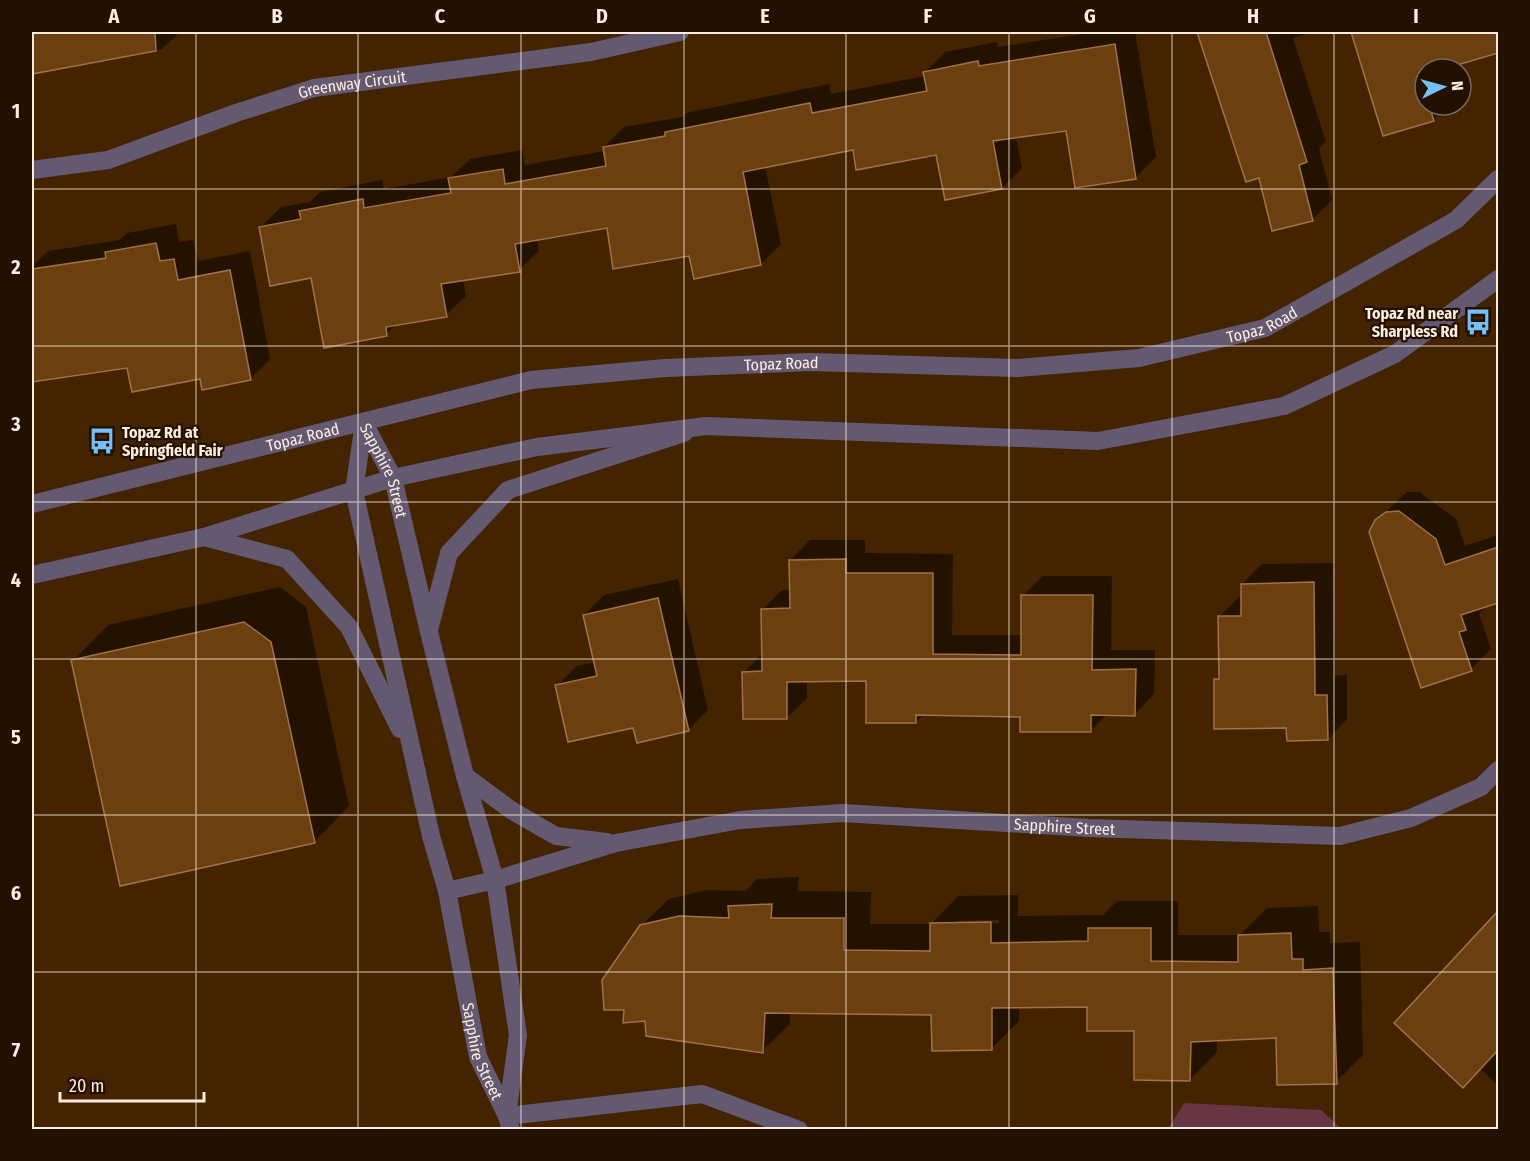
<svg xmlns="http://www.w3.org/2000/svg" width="1530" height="1161" font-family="'Fira Sans Condensed',sans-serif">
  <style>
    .green { fill: #683544 }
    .shadow { fill: #0007; fill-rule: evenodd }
    .building { fill: #6b3f0f; stroke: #a27246; stroke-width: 1.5 }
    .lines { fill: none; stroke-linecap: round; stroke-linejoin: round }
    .service { stroke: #635a72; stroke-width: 18 }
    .minor { stroke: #635a72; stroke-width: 18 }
    .tertiary { stroke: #635a72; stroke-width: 18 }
    .grid { fill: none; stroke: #feeddf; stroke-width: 1.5; stroke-opacity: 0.55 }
    .labels { text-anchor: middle; stroke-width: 4.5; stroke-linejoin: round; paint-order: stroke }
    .street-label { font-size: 16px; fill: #feeddf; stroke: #221001 }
    .poi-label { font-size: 16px; font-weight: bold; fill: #feeddf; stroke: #221001; text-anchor: end }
    .neatline { fill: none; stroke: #feeddf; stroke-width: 2 }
    .grid-label { font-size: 20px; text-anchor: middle; font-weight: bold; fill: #feeddf }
  </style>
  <rect width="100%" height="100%" fill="#442300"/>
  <path class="green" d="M1184,1103l137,7 21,19h-174z"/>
  <g class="shadow">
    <path d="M32,32h148l-18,17 -130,24z"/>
    <path d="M1095,32h40l21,125 -20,20 -68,-47 -52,7 6,31 -20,20 -56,10 -9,-45 -83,-5 -89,18 16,78 -20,20 -71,-10 -82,-28 -71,13 2,12 -20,19 -56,9 3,17 -20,19 -49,9 -10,10 -75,-58 -51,-49 20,-20 29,-5 10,-10 62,-12 2,9 67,-12 19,-18 52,-9 3,15 80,-14 -1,-4 20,-20 58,-10 4,-4 143,-29 2,10 94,-18v-4l20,-20 52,-10 1,5z"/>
    <path d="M1199,32h116l-22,6 33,104 -7,6 13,52 -20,20 -52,-44 -13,4z"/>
    <path d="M1352,32h144l2,6 -56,31h-17v36h23l-15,15 -49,15z"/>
    <path d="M176,224l3,18 14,-2 5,21 52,-10 20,108 -20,20 -49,-2 -73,-11 -96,15v-114l16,-16 72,-11 7,-7z"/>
    <path d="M1407,492h12l37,27 9,27 33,-11v66l-14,5 1,2 -6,6 12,35 -20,20 -95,-148z"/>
    <path d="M810,540h55v13l88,1 -1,81h70l1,-39 20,-20h69l-1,74h44l-1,44 -19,20h-28l-17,17 -68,-16 -98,-1 -8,8 -49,-43 -60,1v18l-20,20 -43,-46 19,-19 -1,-43 20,-20h9l-1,-30z"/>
    <path d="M1333,563l2,113 12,-1v44l-19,20 -40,-13 -73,-47 5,-4 -1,-58 20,-20h3v-13l20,-20z"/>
    <path d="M678,579l30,131 -20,20 -53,-4 -78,-40 20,-20 18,-4 -11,-47 20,-20z"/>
    <path d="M280,587l26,20 43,199 -35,36 -241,-181 35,-36z"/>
    <path d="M799,877l-1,14 73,1 -1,32h61l27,-28 60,-1v21l85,-1 14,-14h61v34h62l27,-27 51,-2 1,26h11v11l30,-1 3,113 -27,27 -59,-45 -60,3v12l-27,27 -55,-50 -46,-24 -70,1v15l-28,28 -58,-35 -143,-2v12l-28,27 -121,-125 28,-27 38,-9 39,1 11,-12zM999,920v3l-42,1v-3z"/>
    <path d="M1498,913v172l-18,-16 -84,-46z"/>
  </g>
  <g class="building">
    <path d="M32,32h123l1,19 -124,23z"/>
    <path d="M1197,32h69l41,130 -8,3 14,56 -41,10 -13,-53 -13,4z"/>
    <path d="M1351,32h147v21l-54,16h-19v6l-5,1 5,17v12h4l5,16 -51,15z"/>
    <path d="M1115,44l21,135 -61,9 -9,-57 -73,10 9,48 -57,11 -9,-45 -80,15 -3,-20 -110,22 18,93 -67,14 -5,-23 -76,13 -6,-41 -92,16 5,28 -79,12 6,33 -61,10 1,9 -63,12 -13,-70 -41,8 -11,-59 42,-8 -2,-8 64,-12 1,9 87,-15 -3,-15 55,-9 2,15 101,-18 -3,-19 62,-11v-4l145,-29 2,10 115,-22 -4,-19 55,-11 1,5z"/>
    <path d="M156,243l4,18 14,-2 4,21 52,-10 21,110 -49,10 -2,-11 -68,13 -5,-24 -95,14v-113l74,-11 -1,-6z"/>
    <path d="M1399,511l37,28 9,26 53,-18v56l-37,12 5,15 -7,2 13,39 -51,17 -52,-156 6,-12 11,-8z"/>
    <path d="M846,559v14h87v81l88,1v-60h72l-1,75 44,-1 -1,47 -44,-1v17h-71v-15l-104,-2v8h-50v-42l-79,1v37h-44l-1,-47 20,-1 -1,-62 29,-1 -1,-48z"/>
    <path d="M1314,582l1,113h12l1,45 -41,1 -1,-13 -72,1v-50h5l-1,-63h23v-32z"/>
    <path d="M658,598l31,133 -52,12 -4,-15 -65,14 -13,-57 42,-9 -14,-61z"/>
    <path d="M244,622l27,20 44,201 -195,43 -49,-226z"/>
    <path d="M772,904l-1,14h73v32l86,1v-28l61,-1v21l97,-2v-13h63v33l87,1v-27l53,-2 1,26h11v11l30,-2 4,116 -60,1 -1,-47 -85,4 -1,39 -56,-1v-49h-47v-24l-95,1v42l-60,1 -1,-36 -166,-2 -2,40 -117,-17 -1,-15 -22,2 1,-13h-20l-2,-30 38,-55 39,-9 50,2 -1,-12z"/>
    <path d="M1498,911v139l-35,38 -69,-65z"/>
  </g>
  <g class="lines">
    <path class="service" d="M511,1130l-4,-14 195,-22 97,36"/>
    <g class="minor">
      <path id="s1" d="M32,170l76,-10 128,-47 78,-25 277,-36 89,-20"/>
      <path id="s2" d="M364,423l29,55 36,154 36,144 30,104 23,155 -11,81"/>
      <path id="s3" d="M364,423l-10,68 77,345 16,55 31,166 29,59"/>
      <path d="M204,537l83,22 62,68 51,102"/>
      <path d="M429,630l20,-77 59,-63 176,-57"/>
      <path d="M465,776l46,34 45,26 51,6"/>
      <path id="s4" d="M447,891l48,-11 121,-37 124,-23 103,-7 246,15 251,8 71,-18 70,-31 17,-17"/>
    </g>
    <g class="tertiary">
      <path id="s5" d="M32,504l499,-124 134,-12 145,-6 208,6 121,-10 126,-30 191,-108 42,-41"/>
      <path d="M32,575l172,-38 189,-59 144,-31 169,-21 392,15 186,-35 111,-52 103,-75"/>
    </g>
  </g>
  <path class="grid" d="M196,32v1098M358,32v1098M521,32v1098M684,32v1098M846,32v1098M1009,32v1098M1172,32v1098M1334,32v1098M32,189h1466M32,346h1466M32,502h1466M32,659h1466M32,815h1466M32,972h1466"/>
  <defs>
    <g id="bus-bare" transform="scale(2.07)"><path d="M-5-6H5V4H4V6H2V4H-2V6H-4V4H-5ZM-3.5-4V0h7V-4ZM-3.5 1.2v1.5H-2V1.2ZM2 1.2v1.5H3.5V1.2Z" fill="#76c0f7" stroke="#221001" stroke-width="2.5" paint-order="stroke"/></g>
  </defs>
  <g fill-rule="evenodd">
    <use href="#bus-bare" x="1478" y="322"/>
    <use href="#bus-bare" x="102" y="441"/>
  </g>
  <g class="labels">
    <g class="street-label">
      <text dy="6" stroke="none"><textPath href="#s1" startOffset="333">Greenway Circuit</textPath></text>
      <text dy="6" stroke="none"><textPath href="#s5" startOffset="1251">Topaz Road</textPath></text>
      <text dy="6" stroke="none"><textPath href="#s5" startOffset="765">Topaz Road</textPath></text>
      <text dy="6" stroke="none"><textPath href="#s5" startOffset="279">Topaz Road</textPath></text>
      <text dy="6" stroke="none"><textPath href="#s2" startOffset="52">Sapphire Street</textPath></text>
      <text dy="6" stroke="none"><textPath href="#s4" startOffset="627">Sapphire Street</textPath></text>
      <text dy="6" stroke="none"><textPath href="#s3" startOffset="644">Sapphire Street</textPath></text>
    </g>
    <g class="poi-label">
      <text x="1458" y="319">Topaz Rd near<tspan x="1458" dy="18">Sharpless Rd</tspan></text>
      <text x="122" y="438" text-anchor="start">Topaz Rd at<tspan x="122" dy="18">Springfield Fair</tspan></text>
    </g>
  </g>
  <rect width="1530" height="1161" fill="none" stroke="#221001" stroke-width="66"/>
  <g transform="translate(1443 87) rotate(85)"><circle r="28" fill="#221001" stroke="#7a685a" stroke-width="1.5"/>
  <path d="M0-4.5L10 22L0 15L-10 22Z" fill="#76c0f7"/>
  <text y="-9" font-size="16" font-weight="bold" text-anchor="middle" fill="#feeddf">N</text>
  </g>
  <path d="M60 1092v9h144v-9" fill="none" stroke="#feeddf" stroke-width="3"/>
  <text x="69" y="1092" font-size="18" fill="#feeddf" stroke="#221001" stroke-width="4.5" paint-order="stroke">20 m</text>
  <rect x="33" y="33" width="1464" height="1095" class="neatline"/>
  <g class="grid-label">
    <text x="114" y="23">A</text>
    <text x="277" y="23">B</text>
    <text x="440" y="23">C</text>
    <text x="602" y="23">D</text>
    <text x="765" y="23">E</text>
    <text x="928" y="23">F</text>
    <text x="1090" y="23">G</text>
    <text x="1253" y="23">H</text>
    <text x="1416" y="23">I</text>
    <text x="16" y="118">1</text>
    <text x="16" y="274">2</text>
    <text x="16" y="431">3</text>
    <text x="16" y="587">4</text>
    <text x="16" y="744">5</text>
    <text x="16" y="900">6</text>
    <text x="16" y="1057">7</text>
  </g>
</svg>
